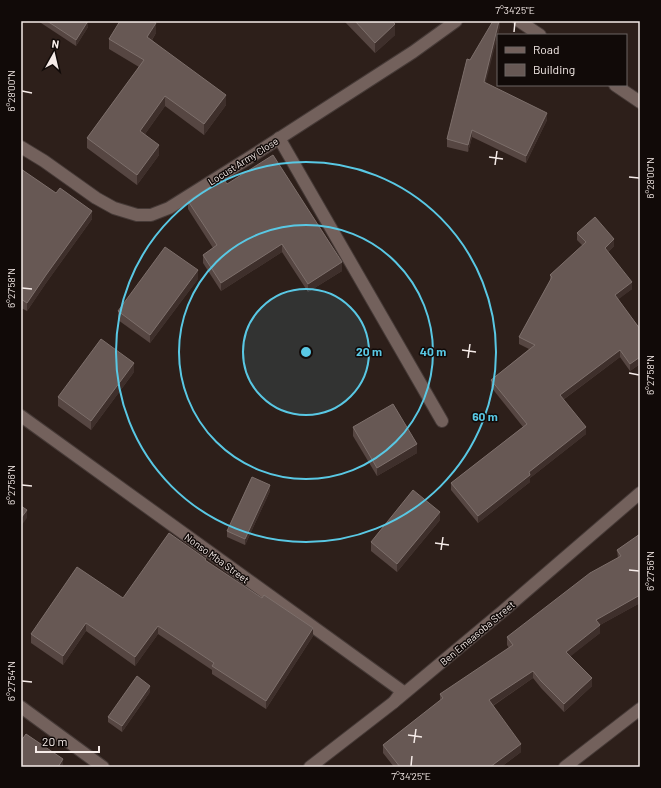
<svg xmlns="http://www.w3.org/2000/svg" width="661" height="788" font-family="Barlow,sans-serif">
  <style>
    .lines { fill: none; stroke-linecap: round; stroke-linejoin: round }
    .minor-casing { stroke: #463a37; stroke-width: 14 }
    .minor { stroke: #73615c; stroke-width: 12 }
    .wall { fill: #564642 }
    .shaded-wall { fill: #3e2f2b }
    .building { fill: #675854; stroke: #7d6f6b }
    .ticks { fill: none; stroke: #f5ebe8; stroke-width: 1.5 }
    .ring { fill: none; stroke: #59c8e4; stroke-width: 2 }
    .labels { text-anchor: middle; stroke-width: 3; stroke-linejoin: round; paint-order: stroke }
    .street-label { font-size: 10px; fill: #f5ebe8; stroke: #110a08 }
    .centre { fill: #59c8e4; stroke: #110a08; stroke-width: 2 }
    .ring-label { font-size: 12px; text-anchor: middle; font-weight: bold; fill: #59c8e4; stroke: #110a08; stroke-width: 3; stroke-linejoin: round; paint-order: stroke }
    .neatline { fill: none; stroke: #f5ebe8; stroke-width: 1.5 }
    .ticks-label { font-size: 10px; text-anchor: middle; fill: #f5ebe8 }
  </style>
  <rect width="100%" height="100%" fill="#2d1f1a"/>
  <g class="lines">
    <g class="minor-casing">
      <g id="minor">
        <path d="M519,21l21,14"/>
        <path d="M615,85l25,17"/>
        <path d="M279,138l163,283"/>
        <path d="M21,147l23,14 52,37 18,10 23,7h14l18,-7 86,-54 158,-102 43,-31"/>
        <path d="M21,416l381,275 -8,11"/>
        <path d="M21,707l82,60"/>
        <path d="M310,767l84,-65 109,-91 137,-118"/>
        <path d="M565,767l75,-58"/>
      </g>
    </g>
    <use href="#minor" class="minor"/>
  </g>
  <g class="wall">
    <path d="M38,21h50v6l-12,19z"/>
    <path d="M344,21h48l3,14 -20,18z"/>
    <path d="M500,21v5l-15,57 62,37 -21,43 -54,-26 -4,15 -21,-5v-8l23,-79z"/>
    <path d="M156,33l-4,7 74,65 -22,30 -39,-29 -20,28 14,21 -22,30 -50,-37v-10l52,-71 -30,-18v-10z"/>
    <path d="M21,169l71,50 -46,64 -19,28 -6,-3z"/>
    <path d="M227,184l115,87 -34,21 -26,-40 -61,39 -18,-28v-8l10,-7 -25,-39v-8z"/>
    <path d="M577,233l37,13 -6,6 24,37 -14,10 22,30v35l-10,7 -10,-14 -57,43 23,34 -56,44v4l-52,41 -27,-33v-7l72,-56 -32,-40v-7l38,-31 -10,-5v-7l31,-56v-6l33,-29 -6,-6z"/>
    <path d="M198,279l-48,64 -32,-23v-9z"/>
    <path d="M134,372l-43,58 -33,-24v-9z"/>
    <path d="M353,427l64,26 -40,23 -24,-40z"/>
    <path d="M270,491l-25,54 -18,-8v-6z"/>
    <path d="M440,520l-43,52 -26,-21v-9z"/>
    <path d="M640,534v69l-40,22v8l-30,23 22,30 -28,26 -23,-24 -8,-10 -40,28 28,46 -20,15h-107l-11,-14v-8l57,-44v-7l69,-46 -2,-3v-8l111,-79 -1,-8z"/>
    <path d="M206,561l107,75 -47,73 -54,-35v-4l-54,-36 -23,32 -49,-35 -23,34 -32,-22v-9l92,-36z"/>
    <path d="M150,692l-28,40 -14,-10v-5z"/>
  </g>
  <g class="shaded-wall">
    <path d="M88,21v6l-12,19v-6z"/>
    <path d="M499,21h1v5l-16,64v-8z"/>
    <path d="M156,23v10l-9,14v-10z"/>
    <path d="M395,24v11l-20,18v-10z"/>
    <path d="M226,95v10l-22,30v-11z"/>
    <path d="M165,96v10l-25,35v-10z"/>
    <path d="M547,113v7l-21,43v-7z"/>
    <path d="M472,130v7l-4,15v-7z"/>
    <path d="M159,145v10l-22,30v-10z"/>
    <path d="M92,211v8l-46,64 -19,28v-8l19,-28z"/>
    <path d="M614,239v7l-9,9v-7z"/>
    <path d="M282,244v8l-61,39v-8z"/>
    <path d="M342,262v9l-34,21v-8z"/>
    <path d="M198,270v9l-48,64v-8z"/>
    <path d="M632,282v7l-17,13v-7z"/>
    <path d="M620,350v7l-60,45v-7z"/>
    <path d="M640,357v7l-10,7v-7z"/>
    <path d="M134,363v9l-43,58v-9z"/>
    <path d="M586,427v7l-56,44v4l-52,41v-7l51,-44z"/>
    <path d="M417,444v9l-40,23v-8z"/>
    <path d="M270,485v6l-25,54v-6z"/>
    <path d="M27,510v8l-6,8v-8z"/>
    <path d="M440,512v8l-43,52v-8z"/>
    <path d="M640,595v8l-40,22v8l-34,27v-8l30,-32z"/>
    <path d="M86,623v8l-23,34v-9z"/>
    <path d="M158,626v8l-23,32v-9z"/>
    <path d="M313,628v8l-47,73v-8z"/>
    <path d="M533,671v7l-44,30v-8z"/>
    <path d="M592,678v8l-28,26v-8z"/>
    <path d="M150,686v6l-28,40v-6z"/>
    <path d="M521,744v8l-20,15h-11z"/>
    <path d="M63,759v8h-5z"/>
  </g>
  <g class="building">
    <path d="M47,21h41l-12,19z"/>
    <path d="M120,21h32l4,2 -9,14 79,58 -22,29 -39,-28 -25,35 19,14 -22,30 -50,-37 57,-78 -35,-21z"/>
    <path d="M355,21h37l3,3 -20,19z"/>
    <path d="M493,21h6l-15,61 63,31 -21,43 -54,-26 -4,15 -21,-6 20,-80 3,1z"/>
    <path d="M273,155l69,107 -34,22 -26,-40 -61,39 -18,-28 14,-10 -29,-44 35,-23 4,6z"/>
    <path d="M21,169l35,24 4,-5 32,23 -46,64 -19,28 -6,-4z"/>
    <path d="M595,217l19,22 -9,9 27,34 -17,13 25,34v28l-10,7 -10,-14 -60,45 26,32 -57,45 1,3 -52,41 -27,-33 76,-59 -36,-44 44,-35 -16,-8 33,-60 -2,-2 36,-33 -9,-9z"/>
    <path d="M165,247l33,23 -48,65 -32,-24z"/>
    <path d="M101,339l33,24 -43,58 -33,-24z"/>
    <path d="M393,404l24,40 -40,24 -24,-41z"/>
    <path d="M252,477l18,8 -25,54 -18,-8z"/>
    <path d="M413,490l27,22 -43,52 -26,-22z"/>
    <path d="M21,506l6,4 -6,8z"/>
    <path d="M169,533l37,26 -1,1 57,38 2,-3 49,33 -47,73 -54,-35 2,-3 -56,-37 -23,31 -49,-34 -23,33 -32,-22 46,-67 46,31z"/>
    <path d="M640,534v61l-44,25 4,5 -34,27 26,26 -28,26 -23,-23 -8,-10 -44,29 32,44 -31,23h-90l-17,-22 60,-47 -3,-4 73,-49 -6,-8 83,-64 31,-17 -4,-6z"/>
    <path d="M137,676l13,10 -28,40 -14,-9z"/>
    <path d="M26,734l37,25 -5,8h-37v-26z"/>
  </g>
  <path class="ticks" d="M514,32l1,-10M22,91l10,2M489,157l14,2M495,165l2,-14M629,177l10,1M22,288l10,1M462,350l14,2M468,358l2,-14M629,373l10,2M22,485l10,1M435,543l14,2M441,550l2,-13M629,570l10,1M22,681l10,1M408,735l14,2M414,743l2,-14M411,766l1,-10"/>
  <circle cx="306" cy="352" r="63" fill="#59c8e4" fill-opacity=".12"/>
  <g class="ring">
    <circle cx="306" cy="352" r="63"/>
    <circle cx="306" cy="352" r="127"/>
    <circle cx="306" cy="352" r="190"/>
  </g>
  <g class="labels">
    <g class="street-label">
      <text transform="translate(243 161) rotate(-32)" y="4">Locust Army Close</text>
      <text transform="translate(217 558) rotate(36)" y="4">Nonso Mba Street</text>
      <text transform="translate(477 633) rotate(-40)" y="4">Ben Emeasoba Street</text>
    </g>
  </g>
  <circle cx="306" cy="352" r="6" class="centre"/>
  <g class="ring-label">
    <text x="369" y="356">20 m</text>
    <text x="433" y="356">40 m</text>
    <text x="485" y="421">60 m</text>
  </g>
  <rect width="661" height="788" fill="none" stroke="#110a08" stroke-width="44"/>
  <rect x="497" y="34" width="130" height="52" fill="#110a08" stroke="#6c6462"/>
  <rect x="505" y="47" width="20" height="6" fill="#73615c" stroke="#6c6462"/>
  <text x="533" y="54" font-size="12" fill="#f5ebe8">Road</text>
  <rect x="505" y="64" width="20" height="12" fill="#675854" stroke="#6c6462"/>
  <text x="533" y="74" font-size="12" fill="#f5ebe8">Building</text>
  <g transform="translate(54 54) rotate(8)" stroke="#110a08" stroke-width="3" paint-order="stroke">
  <path d="M0-3L7 15L0 10L-7 15Z" fill="#f5ebe8"/>
  <text y="-6" font-size="11" font-weight="bold" text-anchor="middle" fill="#f5ebe8">N</text>
  </g>
  <path d="M36 746v6h63v-6" fill="none" stroke="#f5ebe8" stroke-width="2"/>
  <text x="42" y="746" font-size="12" fill="#f5ebe8" stroke="#110a08" stroke-width="3" paint-order="stroke">20 m</text>
  <rect x="22" y="22" width="617" height="744" class="neatline"/>
  <g class="ticks-label">
    <text x="515" y="14">7°34'25"E</text>
    <text transform="translate(11 91) rotate(-90)" y="4">6°28'00"N</text>
    <text transform="translate(650 178) rotate(-90)" y="4">6°28'00"N</text>
    <text transform="translate(11 288) rotate(-90)" y="4">6°27'58"N</text>
    <text transform="translate(650 375) rotate(-90)" y="4">6°27'58"N</text>
    <text transform="translate(11 485) rotate(-90)" y="4">6°27'56"N</text>
    <text transform="translate(650 571) rotate(-90)" y="4">6°27'56"N</text>
    <text transform="translate(11 681) rotate(-90)" y="4">6°27'54"N</text>
    <text x="411" y="780">7°34'25"E</text>
  </g>
</svg>
